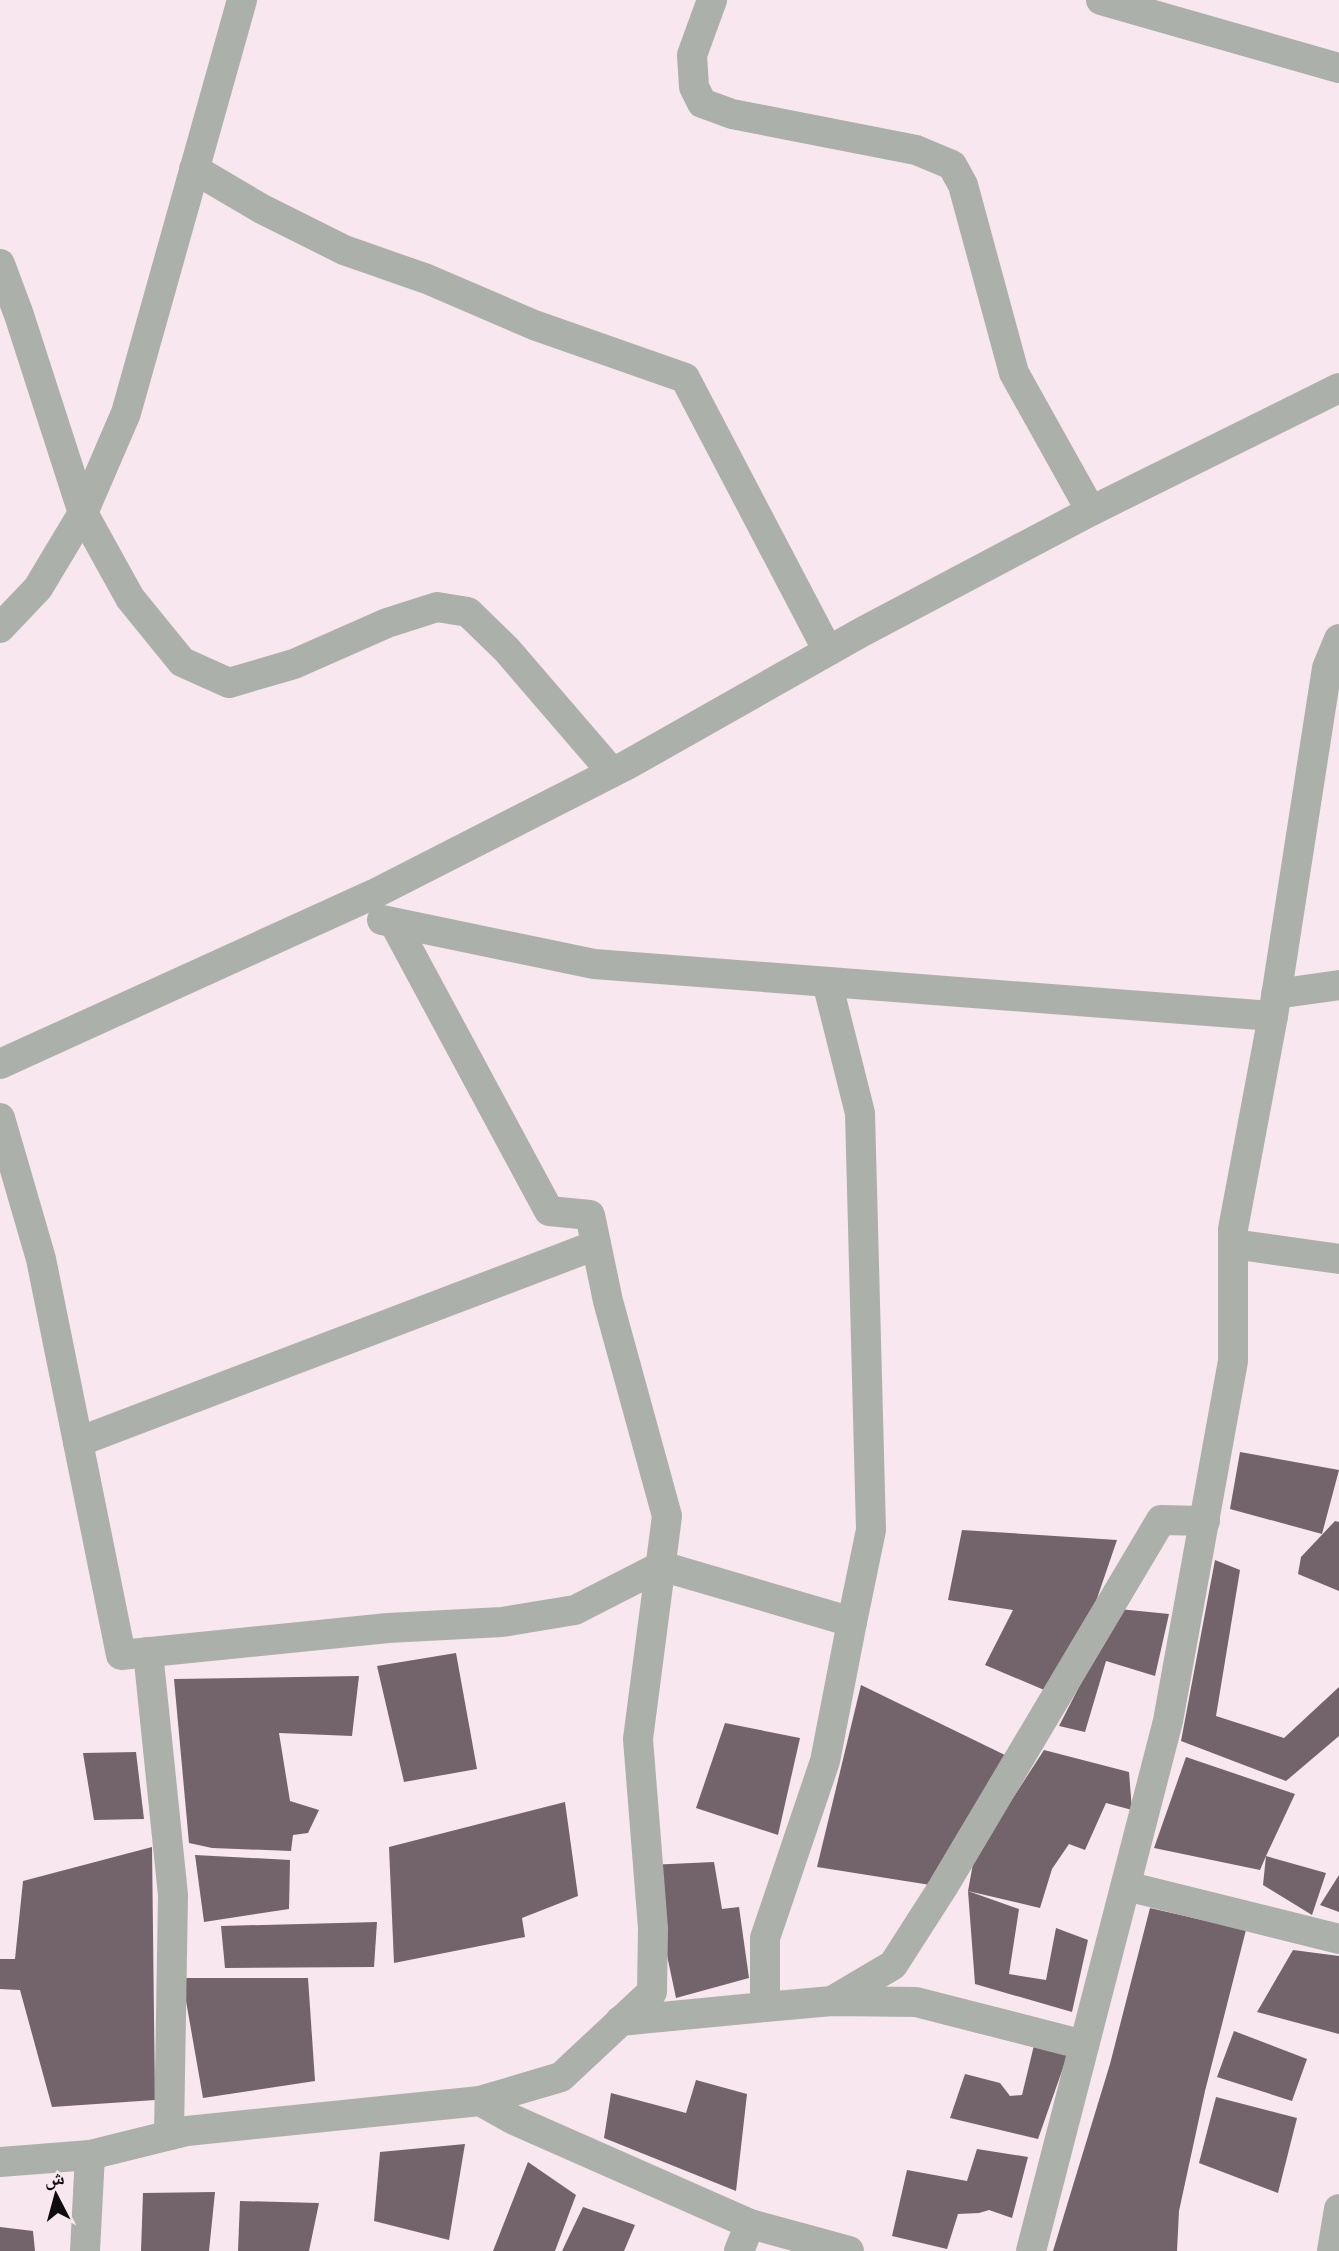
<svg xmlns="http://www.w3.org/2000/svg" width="1339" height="2251" font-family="'Alegreya Sans','Noto Naskh Arabic',sans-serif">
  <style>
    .building { fill: #73636b }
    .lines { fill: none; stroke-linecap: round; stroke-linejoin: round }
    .minor { stroke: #acb0aa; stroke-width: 30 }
  </style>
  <rect width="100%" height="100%" fill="#f8e7ef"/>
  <g class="building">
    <path d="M1240,1452l99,18 -17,64 -92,-25z"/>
    <path d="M1335,1521l4,1v69l-41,-17 3,-17z"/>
    <path d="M962,1530l155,10 -25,73 -36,82 -71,-30 28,-55 -65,-10z"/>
    <path d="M1215,1560l25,10 -24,146 68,22 55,-51v49l-53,45 -105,-40z"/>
    <path d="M1119,1609l50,5 -14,62 -49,-15 -21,71 -26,-6z"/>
    <path d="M456,1653l21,116 -73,13 -27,-116z"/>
    <path d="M359,1676l-7,60 -73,-3 11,68 29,9 -11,23 -15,2 -2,16 -79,-3 -23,-5 -15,-164z"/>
    <path d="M861,1685l146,71 -64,131 -126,-20z"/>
    <path d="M725,1723l75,15 -22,97 -82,-27z"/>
    <path d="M1044,1750l85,22 3,38 -26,-7 -21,47 -16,-6 -17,25 -12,39 -72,-17 6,-33z"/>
    <path d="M136,1752l8,67 -50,1 -11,-67z"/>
    <path d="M1186,1757l109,37 -29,62 60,17 -14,42 -49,-30 3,-29 -6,14 -106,-22z"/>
    <path d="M565,1802l13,94 -56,22 3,19 -131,26 -5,-116z"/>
    <path d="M152,1847l3,253 -103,7 -32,-117 -20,-1v-30h15l8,-78z"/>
    <path d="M195,1855l95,5 -1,49 -85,13z"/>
    <path d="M714,1862l8,47 17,-2 10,71 -73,20 -28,-133z"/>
    <path d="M1339,1875v37l-19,-7z"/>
    <path d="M968,1891l51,18 -10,65 37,6 10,-52 32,12 -16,72 -97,-28z"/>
    <path d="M1150,1908l96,22 -41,161 -26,120 -2,40h-124l57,-187z"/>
    <path d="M377,1922l-3,45 -149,1 -4,-42z"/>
    <path d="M1293,1950l46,6v78l-82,-22z"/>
    <path d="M182,1978h126l7,103 -112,17z"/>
    <path d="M1234,2031l73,28 -15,42 -75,-24z"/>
    <path d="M1035,2041l34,10 -31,88 -88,-21 15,-44 35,9 10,13 12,-1z"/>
    <path d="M696,2080l51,14 -11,97 -132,-53 7,-45 75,20z"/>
    <path d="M1216,2097l81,21 -19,75 -79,-30z"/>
    <path d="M465,2144l-16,96 -75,-19 6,-69z"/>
    <path d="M977,2149l51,8 -16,61 -23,-8 -10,3 -21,1 -11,35 -55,-13 15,-66 60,11z"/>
    <path d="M528,2162l48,33 -21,56h-62z"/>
    <path d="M215,2192l-6,59h-68l2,-58z"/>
    <path d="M240,2201l79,2 -10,48h-71z"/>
    <path d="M583,2207l52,18 -11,26h-62z"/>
    <path d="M0,2227l33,4 2,20h-35z"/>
  </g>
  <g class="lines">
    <g class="minor">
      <path d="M242,0l-116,413 -43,100 47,85 52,64 47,21 65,-19 93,-41 50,-16 31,5 39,38 105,122"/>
      <path d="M712,0l-20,55 2,32 8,16 30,11 184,36 36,15 11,20 51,188 77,138"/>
      <path d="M1101,0l238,68"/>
      <path d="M194,169l68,40 82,41 83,29 107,46 151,53 143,273"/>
      <path d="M0,264l19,51 64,198 -45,75 -38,40"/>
      <path d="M382,920l212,44 679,52"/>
      <path d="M1276,994l63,-9"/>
      <path d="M0,1064l374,-170 253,-129 235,-133 229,-121 248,-123"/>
      <path d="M0,1118l41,141 80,396 267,-27 114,-6 73,-12 86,-44 191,56 19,-92 -11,-417 -33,-131"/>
      <path d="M1233,1244l106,15"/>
      <path d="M78,1442l518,-197"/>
      <path d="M148,1652l25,243 -4,240"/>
      <path d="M1126,1886l213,53"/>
      <path d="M832,2001l61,-36 50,-78 218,-367 44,1"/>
      <path d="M765,2007l67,-6 84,1 168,43"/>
      <path d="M620,2021l145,-14v-69l60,-177 27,-139"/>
      <path d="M480,2101l32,18 238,105 -11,27"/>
      <path d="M0,2162l90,-7 97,-24 293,-30 81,-24 91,-85 1,-64 -15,-189 29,-223 -59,-215 -18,-86 -41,-4 -155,-288"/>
      <path d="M750,2224l99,27"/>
      <path d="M85,2251l5,-96"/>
      <path d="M1031,2251l137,-530 65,-360v-132l40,-213 54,-348 12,-29"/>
      <path d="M1332,2251l7,-42"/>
    </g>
  </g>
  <g transform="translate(56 2195) rotate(354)" stroke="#f8e7ef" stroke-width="5" paint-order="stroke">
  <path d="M0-5L12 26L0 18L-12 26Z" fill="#100b0d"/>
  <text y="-10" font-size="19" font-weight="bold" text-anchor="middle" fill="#100b0d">ش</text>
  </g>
</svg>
